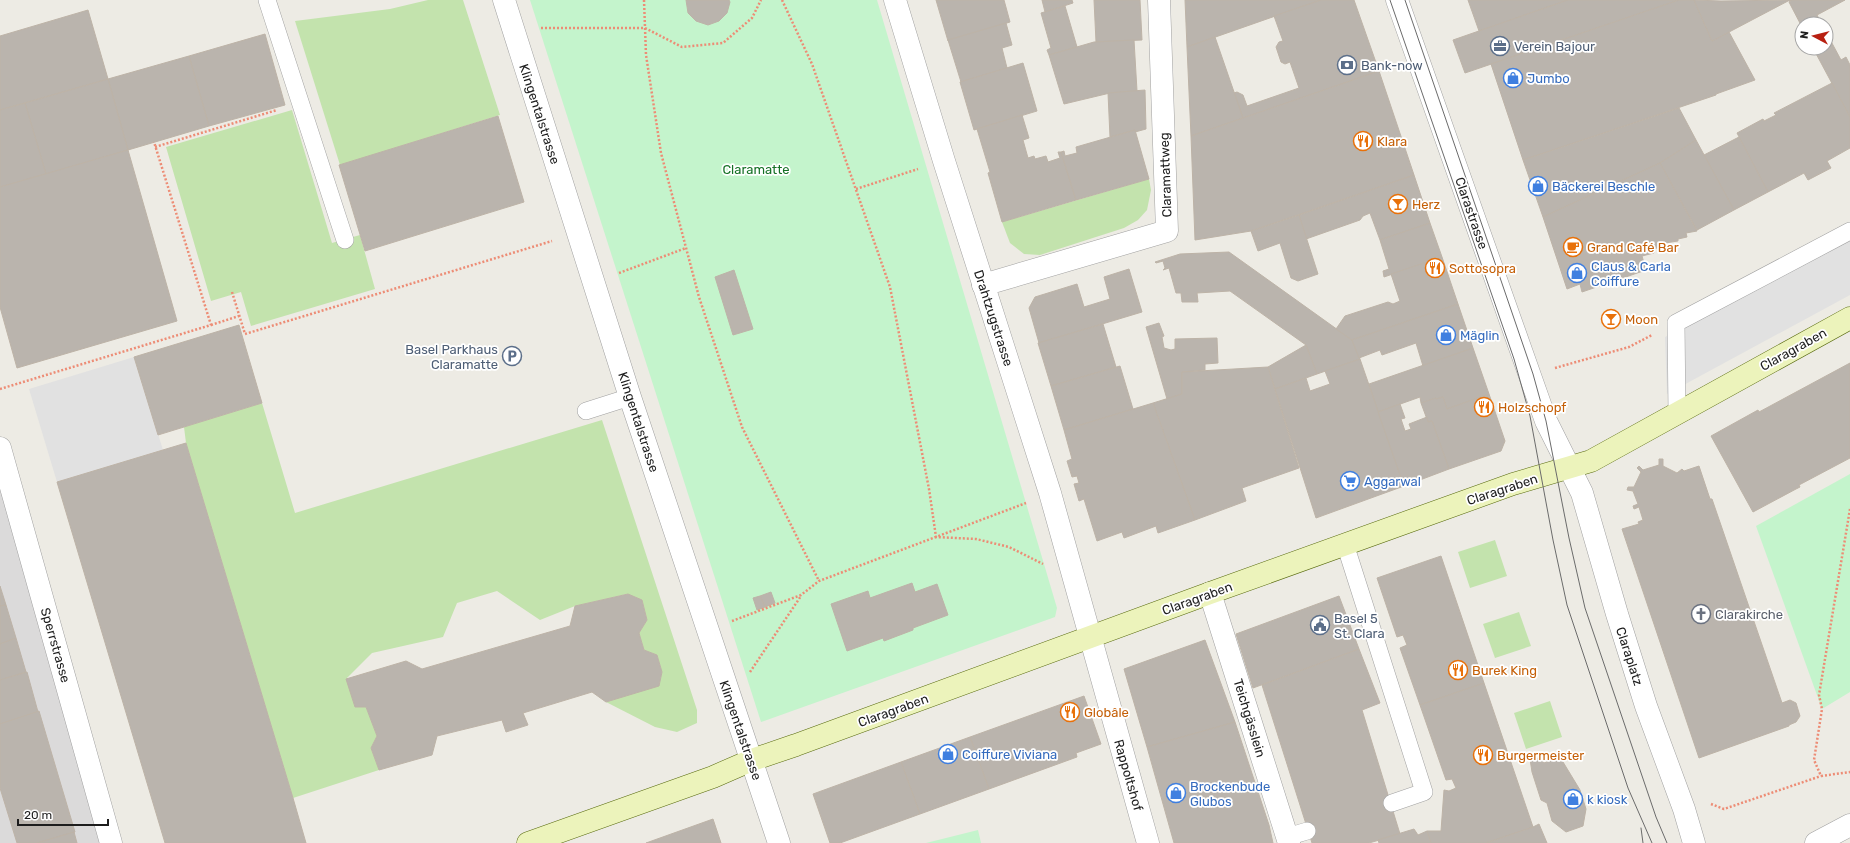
<svg xmlns="http://www.w3.org/2000/svg" width="1850" height="843" font-family="Rubik,sans-serif">
  <style>
    .residential { fill: #dbdada }
    .grass { fill: #c3e3ad }
    .park { fill: #c4f4cc }
    .parking { fill: #e1e1e1 }
    .building { fill: #bab4ad; stroke: #bdb3a7 }
    .lines { fill: none; stroke-linecap: round; stroke-linejoin: round }
    .lane-casing { stroke: #a1a1a1; stroke-width: 18 }
    .street-casing { stroke: #a1a1a1; stroke-width: 23 }
    .secondary-casing { stroke: #586a0e; stroke-width: 23 }
    .path { stroke: #ed8c75; stroke-width: 2.5; stroke-dasharray: 2 2; stroke-linecap: butt }
    .lane { stroke: #fff; stroke-width: 17 }
    .street { stroke: #fff; stroke-width: 22 }
    .secondary { stroke: #ecf3bb; stroke-width: 22 }
    .tram { stroke: #6b6b6b; stroke-width: 1 }
    .labels { text-anchor: middle; stroke-width: 3.5; stroke-linejoin: round; paint-order: stroke }
    .service-label { font-size: 13px; fill: #4e5e75; stroke: #fff; text-anchor: start }
    .shop-label { font-size: 13px; fill: #366cbe; stroke: #fff; text-anchor: start }
    .street-label { font-size: 13px; fill: #1d1d1d; stroke: #fff }
    .food-label { font-size: 13px; fill: #c56008; stroke: #fff; text-anchor: start }
    .park-label { font-size: 13px; fill: #157125; stroke: #fff }
    .worship-label { font-size: 13px; fill: #5b616d; stroke: #fff; text-anchor: start }
  </style>
  <rect width="100%" height="100%" fill="#edebe4"/>
  <path class="residential" d="M0,476l110,367h-110z"/>
  <g class="grass">
    <path d="M428,0h35l37,115 -160,50 -45,-144 95,-12z"/>
    <path d="M292,110l40,133 28,-8 15,54 -124,37 -10,-34 -30,9 -45,-154z"/>
    <path d="M1149,179l2,11 -4,20 -9,10 -14,8 -84,27 -16,-1 -14,-11 -8,-21z"/>
    <path d="M262,403l33,110 307,-93 95,290v13l-20,9 -22,-5 -49,-25 53,-17 3,-13 -5,-17 -13,-5 -5,-17 8,-13 -5,-20 -15,-6 -52,12 -35,14 -43,-29 -40,12 -14,34 -71,16 -25,25 8,28 11,1 11,29 -6,12 8,22 -86,28 -107,-355 -2,-16z"/>
    <path d="M1495,540l12,36 -37,12 -12,-36z"/>
    <path d="M1519,612l12,34 -36,12 -12,-34z"/>
    <path d="M1550,701l12,36 -36,12 -12,-36z"/>
  </g>
  <g class="park">
    <path d="M530,0h347l180,608 -2,9 -294,105z"/>
    <path d="M1850,474v218l-28,17 -66,-183z"/>
    <path d="M978,830l3,13h-55z"/>
  </g>
  <g class="parking">
    <path d="M1850,240v55l-183,99 -2,-57z"/>
    <path d="M134,357l29,93 -106,32 -28,-93z"/>
  </g>
  <g class="building">
    <path d="M686,0h43l1,2 -3,11 -8,8 -11,4 -12,-4 -8,-8z"/>
    <path d="M936,0h68l6,22 -62,19z"/>
    <path d="M1042,0h30l1,3 -28,9z"/>
    <path d="M1094,0h46l2,40 -46,2z"/>
    <path d="M1185,0h136l-134,47z"/>
    <path d="M1321,0h33l25,71 -136,47 -9,-25 3,-1 6,3 4,11 52,-18 -9,-26 -5,2 -4,-2 -5,-15 3,-5 4,-1 -9,-25z"/>
    <path d="M1468,0h100l-89,31z"/>
    <path d="M1568,0h111l-214,73 -12,-33z"/>
    <path d="M1679,0h15l18,41 17,-9 26,48 -39,14v1l-193,65 -32,-96z"/>
    <path d="M1694,0l27,1 71,-1 -4,1 -76,40z"/>
    <path d="M1792,0h53l-28,15 5,9h-20v3l-13,-25z"/>
    <path d="M1065,6l12,41 -28,8 -2,-5 4,-2 -10,-35z"/>
    <path d="M88,10l20,69 -108,31v-74z"/>
    <path d="M1006,23l6,22 -10,3 5,20 -46,14 -13,-42z"/>
    <path d="M1826,32l15,28 5,-3 4,8v52l-37,-69h13z"/>
    <path d="M265,34l20,71 -76,21 -20,-70z"/>
    <path d="M1215,37l28,81 -52,18 -4,-89z"/>
    <path d="M1134,40l3,51 -27,2 -46,11 -15,-49 45,-13z"/>
    <path d="M189,56l20,70 -81,24 -20,-71z"/>
    <path d="M1023,63l14,48 -63,19 -14,-48z"/>
    <path d="M1379,71l35,104 -163,56 -56,9 -4,-104z"/>
    <path d="M108,79l20,71 -82,24 -21,-71z"/>
    <path d="M1832,83l18,34v31l-23,13 4,7 -23,12 -4,-7 -36,19 -31,-59 26,-14 1,2 12,-6 -2,-2z"/>
    <path d="M1145,90l1,39 -11,3v-2l-25,7 -2,-44z"/>
    <path d="M25,103l21,71 -46,13v-77z"/>
    <path d="M1679,108l17,32 -36,23 -117,54 -20,-57z"/>
    <path d="M1022,115l7,23 -6,2 5,18 6,-2 1,3 11,-3 2,6 12,-4 -2,-6h3l15,48 -74,22 -14,-49 2,-1 -13,-43z"/>
    <path d="M498,116l26,86 -159,49 -26,-86z"/>
    <path d="M1135,130l14,49 -73,21 -15,-48 3,-1 1,5 12,-3 -1,-6z"/>
    <path d="M1739,137l29,55 -34,18 -30,-55z"/>
    <path d="M1696,140l38,70 -37,20 -37,-67z"/>
    <path d="M128,150l49,171 -160,47 -17,-61v-120z"/>
    <path d="M1660,163l37,68 -11,2 1,4 -9,2v2l-13,2 1,4 -4,1 -1,-1 -8,2 1,4 -12,3 4,14 -64,22 -2,-8 -13,5 -24,-72z"/>
    <path d="M1414,175l16,48 -50,17 -10,-27 -7,3 -3,4 -54,19 -7,-24z"/>
    <path d="M1299,215l19,59 -20,7 -7,-3 -11,-35 -22,8 -7,-20z"/>
    <path d="M1430,223l12,34 -58,20 -1,-6 6,-2 -9,-29z"/>
    <path d="M1229,252l123,88 8,19 -43,15 -11,-29 -76,-54 -33,2 1,9h-16l-1,-9h-5l-7,-25 -6,2 2,-2 -2,-7 -7,2 -1,-1 25,-8z"/>
    <path d="M1442,257l16,47 -106,36 -16,-11 9,-13 43,-14 5,2 7,-3 -9,-27z"/>
    <path d="M1129,269l13,43 -103,31 -10,-35 6,-11 42,-13 7,23 26,-8 -6,-22z"/>
    <path d="M734,270l19,59 -20,6 -18,-58z"/>
    <path d="M1458,304l15,44 -50,18 -7,-23 -34,12 -2,-5 -21,8 -7,-18z"/>
    <path d="M1159,323l5,13 -2,1 2,11 7,2 4,-1v-10l42,-1 1,25 -13,1v6l-23,2v22l-15,5 -21,-72z"/>
    <path d="M1103,324l13,43 -65,19 -13,-43z"/>
    <path d="M239,325l23,78 -104,32 -24,-78z"/>
    <path d="M1306,345l11,29 -42,15 -7,-22z"/>
    <path d="M1473,348l16,46 -42,15 -4,-12 -7,2v-1l-15,5 -1,-6 -42,15 -9,-28z"/>
    <path d="M1360,359l44,127 -88,32 -41,-129 31,-11 4,13 20,-7 -5,-13z"/>
    <path d="M1850,363v95l-51,27 1,2 -4,2 -43,23 -42,-76 47,-26 1,2z"/>
    <path d="M1120,366l13,43 -69,21 -13,-44z"/>
    <path d="M1268,367l31,101 -57,20 4,13 -51,19 -42,-117 29,-9v-22z"/>
    <path d="M1489,394l16,47 -4,10 -52,18 -17,-48 -4,1 -7,-19 15,-5v1l7,-2 4,12z"/>
    <path d="M1153,403l42,117 -37,13 -2,-7 -32,12 -2,-6 -25,9 -13,-42 -5,2 -5,-17 5,-1 -2,-7 -5,1 -5,-16 5,-2 -8,-29z"/>
    <path d="M1400,404l5,14 -4,1 4,12 6,-2 -2,-5 18,-7 1,5 4,-1 17,48 -45,17 -26,-74z"/>
    <path d="M186,443l107,355 13,45h-141l-108,-361z"/>
    <path d="M1659,459h4v7l14,7 5,-4 2,2 15,-5 11,33h2l70,204 8,-3 6,3 4,13 -4,6 -7,3v1l-90,32 -77,-229 17,-5 -1,-2 5,-2 -4,-13 -5,2 -1,-3 5,-2 -5,-13 -6,-1 1,-3h6l7,-15 -4,-4 2,-2 4,4 16,-5z"/>
    <path d="M1441,556l43,127 -64,22 -20,-57 7,-3 -4,-10 -6,2 -20,-59z"/>
    <path d="M912,583l3,9 22,-8 11,31 -35,13v2l-29,11 -1,-3 -36,13 -16,-47 37,-13 2,7z"/>
    <path d="M0,586l6,19 -6,1z"/>
    <path d="M771,592l4,11 -10,4 -5,-11z"/>
    <path d="M628,594l14,6 5,20 -8,13 5,17 13,5 5,17 -3,14 -53,16 -14,-10 -69,21 5,12 -22,7 -4,-12 -65,16 -5,19 -53,15 -8,-22 6,-12 -11,-29h-11l-9,-28 60,-18 16,8 148,-43 5,-20z"/>
    <path d="M760,596l5,11 -8,3 -4,-12z"/>
    <path d="M1339,596l20,53 -106,39 -17,-54z"/>
    <path d="M6,605l10,33 -16,6v-38z"/>
    <path d="M16,638l10,34 -26,8v-36z"/>
    <path d="M1205,640l30,82 -88,25 -23,-78z"/>
    <path d="M1359,649l21,54 -18,7 38,124 -31,9h-57l-50,-158z"/>
    <path d="M27,672l11,40 -38,12v-44z"/>
    <path d="M1484,683l49,144 -47,16h-55l-4,-12h14l3,-41 5,1 7,-3 -4,-9 -6,1 -26,-75z"/>
    <path d="M1084,696l17,48 -25,9 1,4 -88,32 -19,-52z"/>
    <path d="M39,711l36,121 -38,11h-20l-17,-55v-64z"/>
    <path d="M1235,722l34,103 4,18h-99l-27,-96z"/>
    <path d="M970,737l19,52 -69,25 -19,-52z"/>
    <path d="M1560,757l20,33 6,19 -3,17 -17,6 -14,-11 -5,-18 -6,-3 -9,-28 -2,-13 11,-1 3,5z"/>
    <path d="M901,762l19,52 -80,29h-10l-17,-49z"/>
    <path d="M713,819l8,24h-75z"/>
    <path d="M1539,824l8,19h-61l47,-16z"/>
    <path d="M1414,829l4,6 9,-4 4,12h-52l-1,-3z"/>
    <path d="M74,832l3,11h-40z"/>
  </g>
  <g class="lines">
    <g class="lane-casing">
      <g id="lane">
        <path d="M267,0l78,240"/>
        <path d="M586,411l44,-14"/>
        <path d="M1677,414l-1,-91 174,-92"/>
        <path d="M1345,544l79,248 -32,11"/>
        <path d="M1287,837l20,-6"/>
      </g>
    </g>
    <g class="street-casing">
      <g id="street">
        <path d="M504,0l126,397 149,446"/>
        <path d="M895,0l49,161 106,332 98,350"/>
        <path d="M1397,0l149,421 36,72 35,121 29,92 38,103 10,34"/>
        <path d="M983,285l184,-54 -8,-231"/>
        <path d="M0,448l111,395"/>
        <path d="M1210,593l79,250"/>
        <path d="M1816,843l34,-18"/>
      </g>
    </g>
    <g class="secondary-casing">
      <path id="secondary" d="M528,843l185,-66 39,-17 44,-15 414,-152 303,-109 78,-23 259,-143"/>
    </g>
    <g class="path">
      <path d="M644,0l2,55 15,98 38,144 43,130 77,154"/>
      <path d="M782,0l30,64 78,223 39,202 7,48 40,2 33,8 34,17"/>
      <path d="M541,28h104l37,19 41,-4 29,-25 9,-18"/>
      <path d="M155,147l122,-37"/>
      <path d="M856,189l62,-20"/>
      <path d="M619,273l67,-25"/>
      <path d="M232,292l13,42 307,-93"/>
      <path d="M211,325l28,-9"/>
      <path d="M1555,368l74,-21 23,-12"/>
      <path d="M0,389l211,-64 -57,-183"/>
      <path d="M1850,509l-31,186 3,14 -8,51 7,16 29,-4"/>
      <path d="M732,621l69,-26 18,-14 207,-78"/>
      <path d="M750,672l51,-76"/>
      <path d="M1711,804l13,5 97,-33"/>
    </g>
    <use href="#lane" class="lane"/>
    <use href="#street" class="street"/>
    <use href="#secondary" class="secondary"/>
    <g class="tram">
      <path d="M1390,0l124,359 16,57 23,124 14,65 61,183 24,55"/>
      <path d="M1405,0l128,374 13,47 23,117 16,70 71,209 11,26"/>
      <path d="M1641,828l2,15"/>
    </g>
  </g>
  <defs>
    <g id="office-ring" transform="scale(1)"><circle r="9.5" fill="#fff" stroke="#5c6f8a" stroke-width="1.5"/><path d="M-6-3h4V-5.5h4V-3h4V5H-6ZM-1-4.5V-3h2v-1.5ZM-6 0V1H6V0Z" fill="#5c6f8a"/></g>
    <g id="bank-ring" transform="scale(1)"><circle r="9.5" fill="#fff" stroke="#5c6f8a" stroke-width="1.5"/><path d="M-6-4H6V4H-6ZM0-2.3a2.3 2.3 0 1 0 0 4.6a2.3 2.3 0 1 0 0-4.6Z" fill="#5c6f8a"/></g>
    <g id="shop-ring" transform="scale(1)"><circle r="9.5" fill="#fff" stroke="#3f7fe0" stroke-width="1.5"/><path d="M-5-2.5h2.3a2.7 3.5 0 0 1 5.4 0H5L5.5 6h-11ZM-1.5-2.5h3a1.5 2.3 0 0 0-3 0Z" fill="#3f7fe0"/></g>
    <g id="restaurant-ring" transform="scale(1)"><circle r="9.5" fill="#fff" stroke="#e8710a" stroke-width="1.5"/><path d="M-5-6h1v4h1v-4h1v4h1v-4h1v5L-1.5 .5V6h-2V.5L-5-1ZM5-6V6H3V1.5H1.5Q1.5-4 5-6Z" fill="#e8710a"/></g>
    <g id="bar-ring" transform="scale(1)"><circle r="9.5" fill="#fff" stroke="#e8710a" stroke-width="1.5"/><path d="M-6-5H6L.8 .8V4.5H3.5V6h-7V4.5H-.8V.8Z" fill="#e8710a"/></g>
    <g id="cafe-ring" transform="scale(1)"><circle r="9.5" fill="#fff" stroke="#e8710a" stroke-width="1.5"/><path d="M-5.5-4.5H6V0H3Q3 3.5 0 3.5H-2.5Q-5.5 3.5-5.5 0ZM3-3.2v2h1.7v-2ZM-6 4.5H4V6H-6Z" fill="#e8710a"/></g>
    <g id="parking-ring" transform="scale(1)"><circle r="9.5" fill="#fff" stroke="#5c6f8a" stroke-width="1.5"/><path d="M-3.5-5.5H1a3.5 3.5 0 0 1 0 7H-1V5.5H-3.5ZM-1-3.4V-.6H.8a1.4 1.4 0 0 0 0-2.8Z" fill="#5c6f8a"/></g>
    <g id="supermarket-ring" transform="scale(1)"><circle r="9.5" fill="#fff" stroke="#3f7fe0" stroke-width="1.5"/><path d="M-6-5.5h2.5l.6 2H6L4.5 2H-2.5L-4.4-4H-6ZM-1.5 3.2a1.3 1.3 0 1 0 .1 0ZM3 3.2a1.3 1.3 0 1 0 .1 0Z" fill="#3f7fe0"/></g>
    <g id="church-ring" transform="scale(1)"><circle r="9.5" fill="#fff" stroke="#6b7280" stroke-width="1.5"/><path d="M-1.2-6h2.4v3.5h3.3v2.4h-3.3V6h-2.4V-.1h-3.3v-2.4h3.3Z" fill="#6b7280"/></g>
    <g id="civic-ring" transform="scale(1)"><circle r="9.5" fill="#fff" stroke="#5c6f8a" stroke-width="1.5"/><path d="M-.6-6.5H3V-4.5H.6V-3L4-1V1h2V6H-6V1h2V-1L-.6-3ZM-1.2 2.5V6h2.4V2.5Z" fill="#5c6f8a"/></g>
  </defs>
  <g fill-rule="evenodd">
    <use href="#office-ring" x="1500" y="46"/>
    <use href="#bank-ring" x="1347" y="65"/>
    <use href="#shop-ring" x="1513" y="78"/>
    <use href="#restaurant-ring" x="1363" y="141"/>
    <use href="#shop-ring" x="1538" y="186"/>
    <use href="#bar-ring" x="1398" y="204"/>
    <use href="#cafe-ring" x="1573" y="247"/>
    <use href="#restaurant-ring" x="1435" y="268"/>
    <use href="#shop-ring" x="1577" y="273"/>
    <use href="#bar-ring" x="1611" y="319"/>
    <use href="#shop-ring" x="1446" y="335"/>
    <use href="#parking-ring" x="512" y="356"/>
    <use href="#restaurant-ring" x="1484" y="407"/>
    <use href="#supermarket-ring" x="1350" y="481"/>
    <use href="#church-ring" x="1701" y="614"/>
    <use href="#civic-ring" x="1320" y="625"/>
    <use href="#restaurant-ring" x="1458" y="670"/>
    <use href="#restaurant-ring" x="1070" y="712"/>
    <use href="#shop-ring" x="948" y="754"/>
    <use href="#restaurant-ring" x="1483" y="755"/>
    <use href="#shop-ring" x="1176" y="793"/>
    <use href="#shop-ring" x="1573" y="799"/>
  </g>
  <g class="labels">
    <g class="service-label">
      <text x="1514" y="51">Verein Bajour</text>
      <text x="1361" y="70">Bank-now</text>
      <text x="498" y="354" text-anchor="end">Basel Parkhaus<tspan x="498" dy="15">Claramatte</tspan></text>
      <text x="1334" y="623">Basel 5<tspan x="1334" dy="15">St. Clara</tspan></text>
    </g>
    <g class="shop-label">
      <text x="1527" y="83">Jumbo</text>
      <text x="1552" y="191">Bäckerei Beschle</text>
      <text x="1591" y="271">Claus &amp; Carla<tspan x="1591" dy="15">Coiffure</tspan></text>
      <text x="1460" y="340">Mäglin</text>
      <text x="1364" y="486">Aggarwal</text>
      <text x="962" y="759">Coiffure Viviana</text>
      <text x="1190" y="791">Brockenbude<tspan x="1190" dy="15">Glubos</tspan></text>
      <text x="1587" y="804">k kiosk</text>
    </g>
    <g class="street-label">
      <text transform="translate(540 114) rotate(72)" y="5">Klingentalstrasse</text>
      <text transform="translate(1165 175) rotate(-92)" y="5">Claramattweg</text>
      <text transform="translate(1472 213) rotate(71)" y="5">Clarastrasse</text>
      <text transform="translate(994 318) rotate(72)" y="5">Drahtzugstrasse</text>
      <text transform="translate(1793 349) rotate(-29)" y="5">Claragraben</text>
      <text transform="translate(639 422) rotate(72)" y="5">Klingentalstrasse</text>
      <text transform="translate(1502 489) rotate(-18)" y="5">Claragraben</text>
      <text transform="translate(1197 598) rotate(-20)" y="5">Claragraben</text>
      <text transform="translate(56 645) rotate(74)" y="5">Sperrstrasse</text>
      <text transform="translate(1630 656) rotate(72)" y="5">Claraplatz</text>
      <text transform="translate(893 710) rotate(-20)" y="5">Claragraben</text>
      <text transform="translate(1250 718) rotate(73)" y="5">Teichgässlein</text>
      <text transform="translate(741 730) rotate(71)" y="5">Klingentalstrasse</text>
      <text transform="translate(1129 775) rotate(74)" y="5">Rappoltshof</text>
    </g>
    <g class="food-label">
      <text x="1377" y="146">Klara</text>
      <text x="1412" y="209">Herz</text>
      <text x="1587" y="252">Grand Café Bar</text>
      <text x="1449" y="273">Sottosopra</text>
      <text x="1625" y="324">Moon</text>
      <text x="1498" y="412">Holzschopf</text>
      <text x="1472" y="675">Burek King</text>
      <text x="1084" y="717">Globâle</text>
      <text x="1497" y="760">Burgermeister</text>
    </g>
    <g class="park-label">
      <text x="756" y="174">Claramatte</text>
    </g>
    <g class="worship-label">
      <text x="1715" y="619">Clarakirche</text>
    </g>
  </g>
  <g transform="translate(1814 36) rotate(277)"><circle r="19" fill="#ffffff" stroke="#a5a5a5"/>
  <path d="M0-3L7 15L0 10L-7 15Z" fill="#b82011"/>
  <text y="-6" font-size="11" font-weight="bold" text-anchor="middle" fill="#1d1d1d">N</text>
  </g>
  <path d="M18 819v6h90v-6" fill="none" stroke="#1d1d1d" stroke-width="2"/>
  <text x="24" y="819" font-size="12" fill="#1d1d1d" stroke="#ffffff" stroke-width="3" paint-order="stroke">20 m</text>
</svg>
